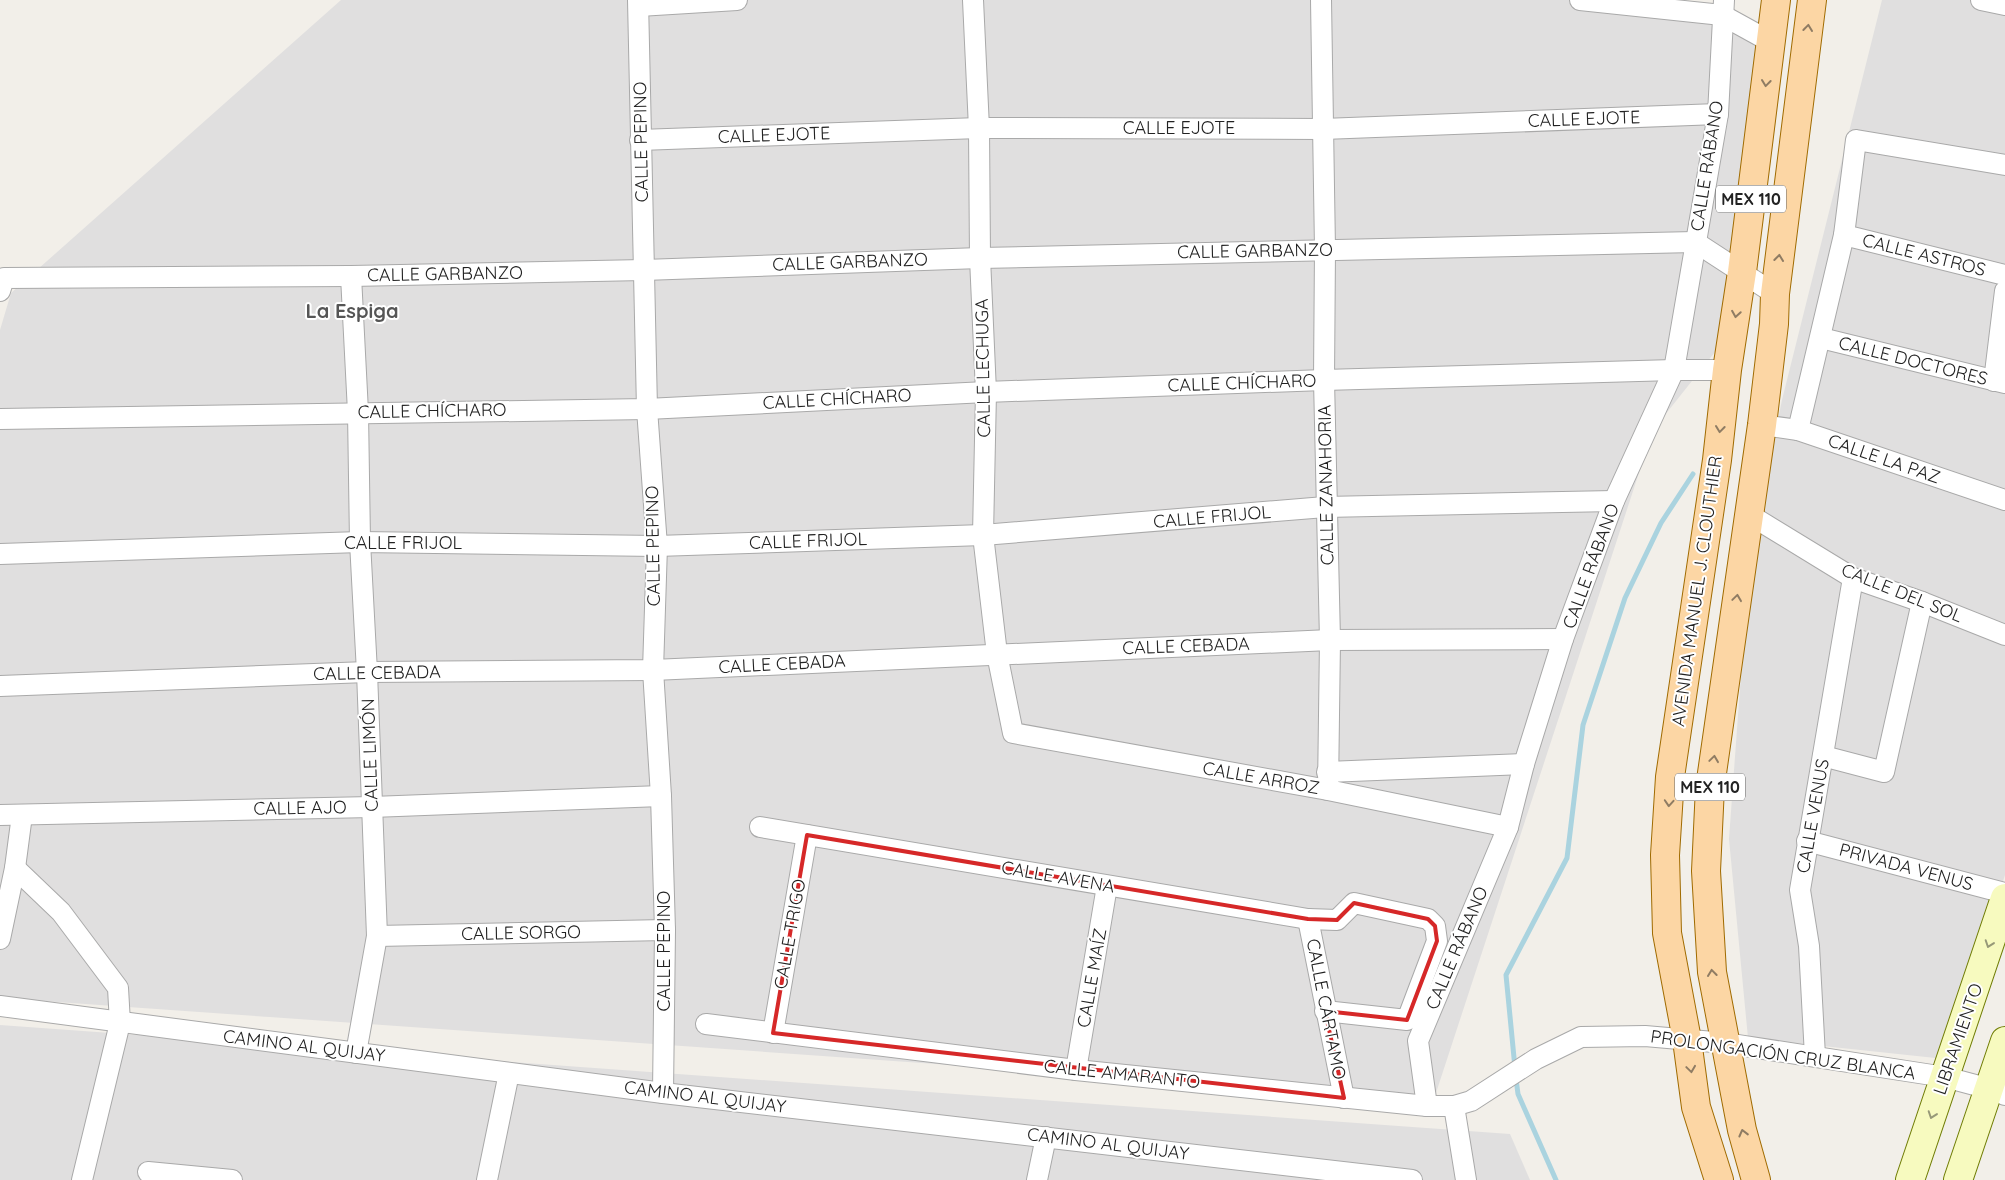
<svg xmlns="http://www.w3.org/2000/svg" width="2005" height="1180" font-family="Quicksand,sans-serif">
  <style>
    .residential { fill: #e0dfdf }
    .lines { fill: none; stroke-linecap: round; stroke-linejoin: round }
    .stream { stroke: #aad3df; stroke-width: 5 }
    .street-casing { stroke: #a9a9a9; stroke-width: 22 }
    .secondary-casing { stroke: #707d05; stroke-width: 30 }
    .primary-casing { stroke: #a06b00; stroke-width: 30 }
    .street { stroke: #fff; stroke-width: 20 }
    .secondary { stroke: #f7fabf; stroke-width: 28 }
    .primary { stroke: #fcd6a4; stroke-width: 28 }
    .oneway { stroke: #8f7c63 }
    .oneway2 { stroke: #979978 }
    .marked { fill: none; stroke: #d62828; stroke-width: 4; stroke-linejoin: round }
    .labels { text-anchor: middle; stroke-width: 4; stroke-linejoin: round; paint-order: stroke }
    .shield { fill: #fff; stroke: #646464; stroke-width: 1 }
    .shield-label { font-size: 16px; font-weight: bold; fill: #222 }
    .street-label { font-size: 18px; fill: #222; stroke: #fff }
    .quarter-label { font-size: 20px; font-weight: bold; fill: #555; stroke: #fff }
  </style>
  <rect width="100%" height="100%" fill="#f2efe9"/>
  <g class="residential">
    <path d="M341,0h1268l154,29 -29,299 -81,102 -219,669 -1434,-101v-668l11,-37z"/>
    <path d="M1882,0h123v875l-60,184 -197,-21 -19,-199 21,-288 32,-151z"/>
    <path d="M0,1025l1510,109 20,46h-1530z"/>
  </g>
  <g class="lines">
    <g class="stream">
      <path d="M1515,1068l-9,-93 61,-117 16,-133 42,-127 36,-75 32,-49"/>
      <path d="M1516,1079l2,15 38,86"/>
    </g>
    <g class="street-casing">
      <g id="street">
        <path d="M638,0l9,409 10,137 -4,124 8,126 4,134 -2,163"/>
        <path d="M973,0l6,128 1,130 6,134 -3,143 14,119 16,79 315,57 180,37"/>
        <path d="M1321,0l4,249 -1,131 6,260 -2,150"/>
        <path d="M1580,0l142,15 49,27"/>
        <path d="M1981,0l24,5"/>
        <path d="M639,6l98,-6"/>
        <path d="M640,140l339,-12 344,1 395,-15"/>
        <path d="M1844,235l161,40"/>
        <path d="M351,276l7,136 2,130 7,130 10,264 -21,117"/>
        <path d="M0,291l4,-13 347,-2 293,-6 336,-12 715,-16 80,52"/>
        <path d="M1821,338l184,45"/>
        <path d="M1994,381l11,-90"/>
        <path d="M0,419l647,-10 339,-17 338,-12 350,-10h53"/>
        <path d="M1762,425l36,5 207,70"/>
        <path d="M1798,430l46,-195 12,-95 149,25"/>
        <path d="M1750,515l103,63 69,24 83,33"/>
        <path d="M0,554l360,-12 297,4 326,-11 342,-28 289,-6"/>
        <path d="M0,686l367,-14 286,-2 677,-30 233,-1"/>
        <path d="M1823,756l61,16 38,-170"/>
        <path d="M1327,772l197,-8"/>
        <path d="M0,815l372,-8 289,-11"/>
        <path d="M760,827l548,92 29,1 17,-17 74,16 7,7 2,15 -30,79 -82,-9"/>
        <path d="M1807,841l198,52"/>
        <path d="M15,868l46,44 57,76 2,35 -38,157"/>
        <path d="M1308,919l36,179"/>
        <path d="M377,936l288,-6"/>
        <path d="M0,939l15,-71 7,-53"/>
        <path d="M0,1006l663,87 749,87"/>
        <path d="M706,1024l370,46 351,36h27l17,-5 65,-42 45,-22 64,-1 80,7 220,34 45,12 15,6"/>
        <path d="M773,1033l34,-198"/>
        <path d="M1815,1056l-6,-110 -9,-56 53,-312"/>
        <path d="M1076,1070l31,-184"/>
        <path d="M1427,1106l-9,-65 90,-214 16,-63 39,-125 51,-138 60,-131 44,-256 6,-114"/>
        <path d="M1454,1106l12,74"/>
        <path d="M148,1172l84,8"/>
        <path d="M487,1180l22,-107"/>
        <path d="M1037,1180l9,-43"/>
      </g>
    </g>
    <g class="secondary-casing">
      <g id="secondary">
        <path d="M1910,1180l95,-282"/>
        <path d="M1958,1180l47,-139"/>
      </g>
    </g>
    <g class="primary-casing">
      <g id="primary">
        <path d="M1719,1180l-23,-73 -9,-67 -20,-107 -2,-78 5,-78 47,-317 10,-90 15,-98 34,-272"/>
        <path d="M1756,1180l-14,-50 -30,-158 -6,-101 4,-84 52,-362 12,-101 1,-30 37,-294"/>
      </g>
    </g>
    <use href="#street" class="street"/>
    <use href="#secondary" class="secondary"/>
    <use href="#primary" class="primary"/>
  </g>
  <defs><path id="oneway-chevron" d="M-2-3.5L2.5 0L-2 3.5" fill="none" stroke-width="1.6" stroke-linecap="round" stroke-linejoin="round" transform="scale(1.25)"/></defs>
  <g class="oneway">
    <use href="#oneway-chevron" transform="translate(1808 28) rotate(-83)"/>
    <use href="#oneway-chevron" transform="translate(1766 83) rotate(97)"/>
    <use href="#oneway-chevron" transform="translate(1779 258) rotate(-83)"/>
    <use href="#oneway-chevron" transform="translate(1736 314) rotate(99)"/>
    <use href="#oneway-chevron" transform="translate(1720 429) rotate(97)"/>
    <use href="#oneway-chevron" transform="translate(1737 598) rotate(-82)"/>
    <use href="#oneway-chevron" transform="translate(1714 759) rotate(-82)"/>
    <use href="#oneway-chevron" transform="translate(1669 803) rotate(94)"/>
    <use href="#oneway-chevron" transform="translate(1712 973) rotate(-97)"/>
    <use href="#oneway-chevron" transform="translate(1691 1069) rotate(82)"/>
    <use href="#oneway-chevron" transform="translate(1743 1133) rotate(-104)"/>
  </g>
  <g class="oneway2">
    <use href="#oneway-chevron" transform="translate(1989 944) rotate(109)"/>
    <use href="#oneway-chevron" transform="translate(1932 1115) rotate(109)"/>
  </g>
  <path class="marked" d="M807,835l501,84 29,1 17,-17 74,16 7,7 2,15 -30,79 -82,-9 19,87 -571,-65z"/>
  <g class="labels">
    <g class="shield">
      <rect x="1716" y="185.5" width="70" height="27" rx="4"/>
      <rect x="1675" y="773.5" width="70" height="27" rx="4"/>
    </g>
    <g class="shield-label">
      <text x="1751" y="205">MEX 110</text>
      <text x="1710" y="793">MEX 110</text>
    </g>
    <g class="street-label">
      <text transform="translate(1584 119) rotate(-2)" y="6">CALLE EJOTE</text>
      <text x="1179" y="134">CALLE EJOTE</text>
      <text transform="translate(774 135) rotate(-2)" y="6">CALLE EJOTE</text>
      <text transform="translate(641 142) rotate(-91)" y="6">CALLE PEPINO</text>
      <text transform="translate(1707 166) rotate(-81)" y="6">CALLE RÁBANO</text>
      <text transform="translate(1255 251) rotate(-1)" y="6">CALLE GARBANZO</text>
      <text transform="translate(1924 255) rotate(14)" y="6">CALLE ASTROS</text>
      <text transform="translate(850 262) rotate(-2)" y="6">CALLE GARBANZO</text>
      <text transform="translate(445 274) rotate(-1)" y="6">CALLE GARBANZO</text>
      <text transform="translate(1913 361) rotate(14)" y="6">CALLE DOCTORES</text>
      <text transform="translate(983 368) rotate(-91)" y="6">CALLE LECHUGA</text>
      <text transform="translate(1242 383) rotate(-2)" y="6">CALLE CHÍCHARO</text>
      <text transform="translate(837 399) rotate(-3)" y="6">CALLE CHÍCHARO</text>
      <text transform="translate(432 411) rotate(-1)" y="6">CALLE CHÍCHARO</text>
      <text transform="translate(1884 459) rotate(19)" y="6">CALLE LA PAZ</text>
      <text transform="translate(1326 485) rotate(-91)" y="6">CALLE ZANAHORIA</text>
      <text transform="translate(1212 517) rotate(-5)" y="6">CALLE FRIJOL</text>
      <text transform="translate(808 541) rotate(-2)" y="6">CALLE FRIJOL</text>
      <text x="403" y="549">CALLE FRIJOL</text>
      <text transform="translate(653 546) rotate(-91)" y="6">CALLE PEPINO</text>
      <text transform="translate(1591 566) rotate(-70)" y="6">CALLE RÁBANO</text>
      <text transform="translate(1697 591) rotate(-82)" y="6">AVENIDA MANUEL J. CLOUTHIER</text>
      <text transform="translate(1902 593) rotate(22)" y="6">CALLE DEL SOL</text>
      <text transform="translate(1186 646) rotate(-2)" y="6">CALLE CEBADA</text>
      <text transform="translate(782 664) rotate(-3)" y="6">CALLE CEBADA</text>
      <text transform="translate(377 673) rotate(-1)" y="6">CALLE CEBADA</text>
      <text transform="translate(370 755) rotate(-92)" y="6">CALLE LIMÓN</text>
      <text transform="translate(1261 778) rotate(10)" y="6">CALLE ARROZ</text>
      <text transform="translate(300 808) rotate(-1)" y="6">CALLE AJO</text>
      <text transform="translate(1813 816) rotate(-80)" y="6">CALLE VENUS</text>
      <text transform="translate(1906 867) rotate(15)" y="6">PRIVADA VENUS</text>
      <text transform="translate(1058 877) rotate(10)" y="6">CALLE AVENA</text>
      <text transform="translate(521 933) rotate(-1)" y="6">CALLE SORGO</text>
      <text transform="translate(790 934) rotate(-80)" y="6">CALLE TRIGO</text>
      <text transform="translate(1457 948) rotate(-67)" y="6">CALLE RÁBANO</text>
      <text transform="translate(664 951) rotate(-90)" y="6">CALLE PEPINO</text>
      <text transform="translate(1092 978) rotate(-80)" y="6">CALLE MAÍZ</text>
      <text transform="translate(1326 1009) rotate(79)" y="6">CALLE CÁRTAMO</text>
      <text transform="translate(1958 1039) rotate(-71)" y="6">LIBRAMIENTO</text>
      <text transform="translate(304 1046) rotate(7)" y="6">CAMINO AL QUIJAY</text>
      <text transform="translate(1783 1055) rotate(8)" y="6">PROLONGACIÓN CRUZ BLANCA</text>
      <text transform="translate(1122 1074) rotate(6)" y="6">CALLE AMARANTO</text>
      <text transform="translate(705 1097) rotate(7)" y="6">CAMINO AL QUIJAY</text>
      <text transform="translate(1108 1144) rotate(7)" y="6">CAMINO AL QUIJAY</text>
    </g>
    <g class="quarter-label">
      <text x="352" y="318">La Espiga</text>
    </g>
  </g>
</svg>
